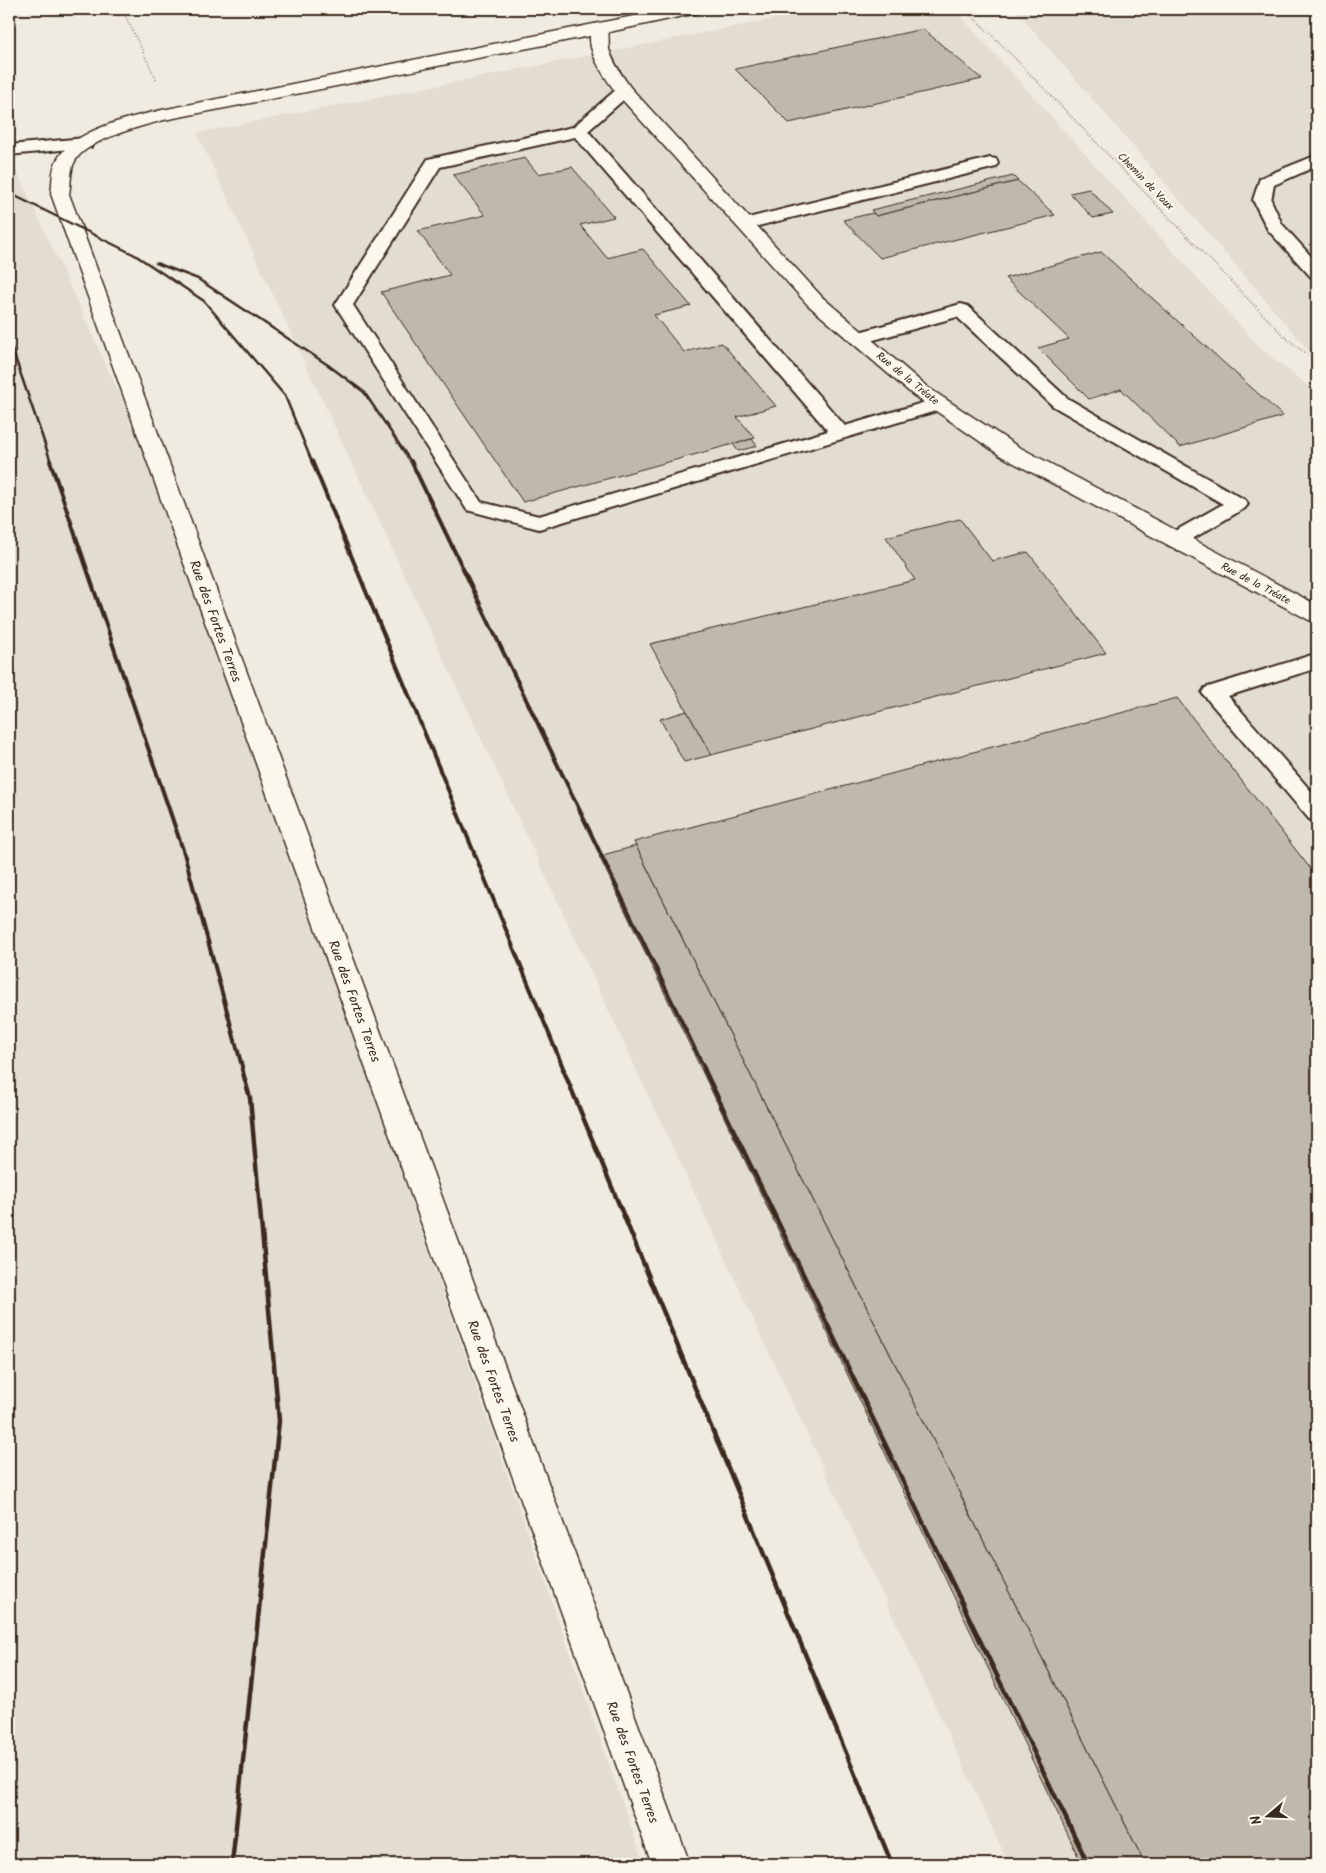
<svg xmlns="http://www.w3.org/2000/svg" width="1326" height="1873" font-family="Kalam,sans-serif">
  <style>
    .built { fill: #e2dcd1 }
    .building { fill: #c0b8ad; stroke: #3b2a1e }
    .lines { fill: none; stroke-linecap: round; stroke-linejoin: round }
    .service-casing { stroke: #3b2a1e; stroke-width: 4 }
    .minor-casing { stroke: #3b2a1e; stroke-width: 3 }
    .tertiary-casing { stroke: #3b2a1e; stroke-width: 3 }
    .path { stroke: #3b2a1e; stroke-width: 2; stroke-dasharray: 0.5 2.5; stroke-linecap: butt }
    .service { fill: #fbf7ec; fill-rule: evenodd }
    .minor { fill: #fbf7ec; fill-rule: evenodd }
    .tertiary { fill: #fbf7ec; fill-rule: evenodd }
    .rail-far2 { stroke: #3b2a1e; stroke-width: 2.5 }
    .rail-far1 { stroke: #3b2a1e; stroke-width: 4 }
    .rail { stroke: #3b2a1e; stroke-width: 4.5 }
    .labels { text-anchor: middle; stroke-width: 4.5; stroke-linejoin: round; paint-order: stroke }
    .far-street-label { font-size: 11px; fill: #3b2a1e; stroke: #fbf7ec }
    .street-label { font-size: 14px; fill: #3b2a1e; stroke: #fbf7ec }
  </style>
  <rect width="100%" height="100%" fill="#f0ebe0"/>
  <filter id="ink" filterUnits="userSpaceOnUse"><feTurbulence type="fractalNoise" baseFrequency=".02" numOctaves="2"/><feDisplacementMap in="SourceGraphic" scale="10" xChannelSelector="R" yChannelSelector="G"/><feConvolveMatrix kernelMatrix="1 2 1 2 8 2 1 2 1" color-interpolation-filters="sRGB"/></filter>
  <g filter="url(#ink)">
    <g class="built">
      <path d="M824,9h130l306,339 57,45v1471h-308l-812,-1731z"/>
      <path d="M1015,9h302v351z"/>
      <path d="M16,169l139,302 489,1393h-635v-1694z"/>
    </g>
    <g class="building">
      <path d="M923,29l59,50 -193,44 -54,-54z"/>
      <path d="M525,158l13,16 34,-7 42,50 -34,8 27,33 36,-9 48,57 -37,9 30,37 38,-9 54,63 -39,11 18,21 -232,64 -142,-210 69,-17 -32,-44 67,-16 -32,-40z"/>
      <path d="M1013,176l5,5 -142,35 -5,-6z"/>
      <path d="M1018,181l37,34 -175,43 -37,-38 30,-7 3,3z"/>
      <path d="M1089,189l24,25 -20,4 -23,-25z"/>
      <path d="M1101,252l182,164 -103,31 -59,-58 -32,10 -51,-51 31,-9 -64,-61z"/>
      <path d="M752,439l5,7 -19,5 -5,-7z"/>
      <path d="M960,519l32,42 36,-9 78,101 -395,102 -61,-111 265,-64 -29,-43z"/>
      <path d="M1177,698l140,179v987h-172l-511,-1022z"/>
      <path d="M687,711l24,44 -27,7 -24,-43z"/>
      <path d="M636,846l509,1018h-63l-483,-1008z"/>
    </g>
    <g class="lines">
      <g class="service-casing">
        <g id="service">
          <path d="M624,86l6,2 2,3 -2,3 -42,37 257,295 94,-28 7,2 3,4 -3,4 -407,121 -72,-19 -132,-205 93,-146 145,-32 45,-39zM575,137l253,294 -289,85 -58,-14 -128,-197 87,-138z"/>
          <path d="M85,138l6,1 2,4 -2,4 -82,8v-10z"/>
          <path d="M1317,155v11l-43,19 -3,15 11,24 35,39v15l-6,-1 -43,-47 -15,-30 7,-22z"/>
          <path d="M990,158l6,1 2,4 -2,4 -250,62 -6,-1 -3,-4 3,-4z"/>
          <path d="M961,304l7,2 99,92 178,102 3,4 -3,4 -63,37 -7,2 -7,-2 -3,-5 3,-5 55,-31 -170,-98 -96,-89 -98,27 -7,-2 -2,-4 2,-4z"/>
          <path d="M1315,654h2v17l-6,-1 -83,26 89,102v23l-8,-2 -107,-126 3,-5z"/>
        </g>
      </g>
      <g class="minor-casing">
        <path id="minor" d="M600,24l6,1c4,7 2,16 3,24 4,14 13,26 21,38l192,210 105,90 90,59 300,159v18l-8,-3 -308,-164 -88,-61 -105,-90 -190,-210c-12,-16 -38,-50 -24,-70z"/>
      </g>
      <g class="tertiary-casing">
        <path id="tertiary" d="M669,9h30l-2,4 -97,21 -436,86c-22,6 -80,20 -90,43 -4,9 -3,21 -5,31l621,1670h-38l-601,-1670c2,-11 0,-24 6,-34 16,-30 74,-43 105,-50z"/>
      </g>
      <g class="path">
        <path d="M122,9l35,72"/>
        <path d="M964,9l28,26 292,301 33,27"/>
      </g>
      <use href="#service" class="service"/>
      <use href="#minor" class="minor"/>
      <use href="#tertiary" class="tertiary"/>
      <g class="rail-far2">
        <path d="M9,193l126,62 69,46 81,95 27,66"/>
        <path d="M156,263l42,16 130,86 36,27 47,70"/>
        <path d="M9,340l42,122"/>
      </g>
      <g class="rail-far1">
        <path d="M50,461l134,392 59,217"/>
        <path d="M312,461l252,609"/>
        <path d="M411,461l294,609"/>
      </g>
      <g class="rail">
        <path d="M563,1069l329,795"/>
        <path d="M704,1069l384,795"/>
        <path d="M232,1864l47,-443 -29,-323 -8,-29"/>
      </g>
    </g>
  </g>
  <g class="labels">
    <g class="far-street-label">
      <text transform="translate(1146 181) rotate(46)" y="4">Chemin de Vaux</text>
      <text transform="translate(908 378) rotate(39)" y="4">Rue de la Tréate</text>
      <text transform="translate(1256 583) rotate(28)" y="4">Rue de la Tréate</text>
    </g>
    <g class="street-label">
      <text transform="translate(216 621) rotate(70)" y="5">Rue des Fortes Terres</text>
      <text transform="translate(355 1001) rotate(70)" y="5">Rue des Fortes Terres</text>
      <text transform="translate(494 1381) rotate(70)" y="5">Rue des Fortes Terres</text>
      <text transform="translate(633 1762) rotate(70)" y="5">Rue des Fortes Terres</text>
    </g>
  </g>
  <rect width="1326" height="1873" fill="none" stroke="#fbf7ec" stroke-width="30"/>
  <rect x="15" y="15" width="1296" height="1843" fill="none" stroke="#3b2a1e" stroke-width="2" filter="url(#ink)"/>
  <g transform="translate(1268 1816) rotate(251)" stroke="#fbf7ec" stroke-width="4" paint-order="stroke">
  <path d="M0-4L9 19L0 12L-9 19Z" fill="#3b2a1e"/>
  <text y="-8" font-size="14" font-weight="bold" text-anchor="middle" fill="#3b2a1e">N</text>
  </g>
</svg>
